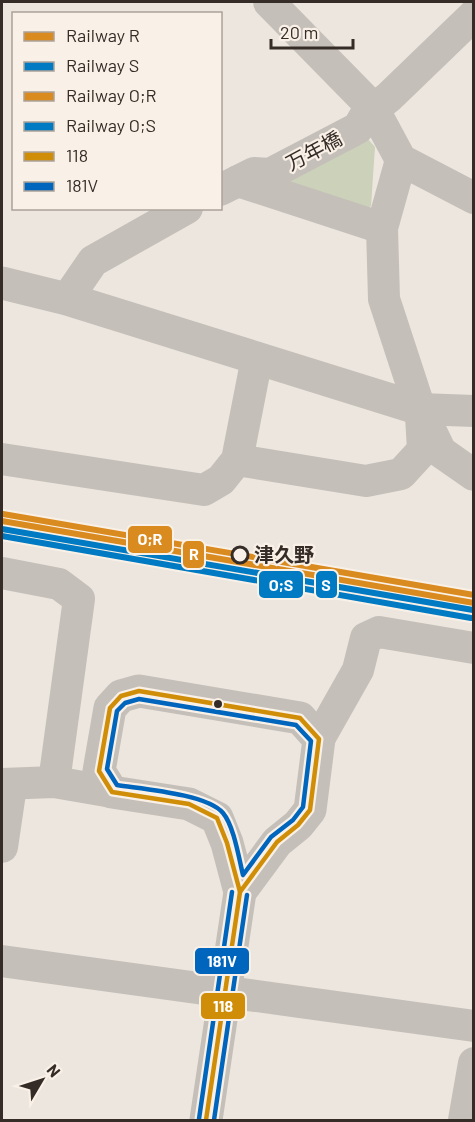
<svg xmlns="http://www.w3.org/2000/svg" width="475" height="1122" font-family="Barlow,'Noto Sans JP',sans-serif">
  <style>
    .green { fill: #ccd1ba }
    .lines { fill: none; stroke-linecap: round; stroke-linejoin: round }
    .minor { stroke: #c5bfb9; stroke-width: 32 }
    .tertiary { stroke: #c5bfb9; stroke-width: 33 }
    .bus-1-casing { stroke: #f9f1e7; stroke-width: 9 }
    .bus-2-casing { stroke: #f9f1e7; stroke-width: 9 }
    .bus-1 { stroke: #d08e08; stroke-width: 4.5 }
    .bus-2 { stroke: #0065bd; stroke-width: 4.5 }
    .rail-1-casing { stroke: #f9f1e7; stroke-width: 10 }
    .rail-2-casing { stroke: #f9f1e7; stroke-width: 10 }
    .rail-3-casing { stroke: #f9f1e7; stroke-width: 10 }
    .rail-4-casing { stroke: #f9f1e7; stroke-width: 10 }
    .rail-1 { stroke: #da8b20; stroke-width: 6 }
    .rail-2 { stroke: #007ac2; stroke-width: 6 }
    .rail-3 { stroke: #da8b20; stroke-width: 6 }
    .rail-4 { stroke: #007ac2; stroke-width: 6 }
    .stop-dot { fill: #f9f1e7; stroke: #352c27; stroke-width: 3 }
    .bus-dot { fill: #352c27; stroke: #f9f1e7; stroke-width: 2 }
    .labels { text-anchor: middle; stroke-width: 4.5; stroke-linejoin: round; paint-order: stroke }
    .street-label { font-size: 20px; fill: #352c27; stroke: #f9f1e7 }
    .stop-label { font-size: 20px; font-weight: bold; fill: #352c27; stroke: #f9f1e7; text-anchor: start }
    .line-badge { stroke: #f9f1e7; stroke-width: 2 }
    .badge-label { font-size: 16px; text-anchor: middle; font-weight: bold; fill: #fff }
  </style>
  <rect width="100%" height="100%" fill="#ece6df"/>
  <path class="green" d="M367,138l8,9 -4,59 -9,7 -82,-32z"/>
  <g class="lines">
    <g class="minor">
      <path d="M269,2l104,106 28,52 73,38"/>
      <path d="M401,160l-19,68 2,71 36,110 21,43 33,23"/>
      <path d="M238,181l144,47"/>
      <path d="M220,190l34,-17 16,1 88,-46 7,-12 24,-19 85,-82"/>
      <path d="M67,299l26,-38 94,-53"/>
      <path d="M420,409l54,2"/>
      <path d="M2,459l202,31 17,-10 16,-20 20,-102"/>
      <path d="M237,460l129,21 35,-7 22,-24 -2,-34"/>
      <path d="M2,573l57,11 20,15 -25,183"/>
      <path d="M319,739l39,-69 8,-32 13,-6 95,16"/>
      <path d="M2,784l52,-2 58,10"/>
      <path d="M2,847l9,-61"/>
      <path d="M2,961l472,65"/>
      <path d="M464,1120l10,-57"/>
    </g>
    <g class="tertiary">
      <path d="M2,283l65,16 353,110"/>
      <path d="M206,1120l34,-228 -13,-49 -10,-25 -28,-14 -77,-12 -13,-21 11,-63 11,-12 18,-5 161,27 19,21 -9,71 -12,15 -21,17 -37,50"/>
    </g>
    <g class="bus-1-casing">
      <g id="bus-1">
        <path d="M139,691l161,27 19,21 -9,71 -12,15 -21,17 -37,50 -13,-49 -10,-25 -28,-14 -77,-12 -13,-21 11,-63 11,-12z"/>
        <path d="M206,1120l34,-228"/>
      </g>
    </g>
    <g class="bus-2-casing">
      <g id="bus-2">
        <path d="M139,699l157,26 15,16 -8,66 -10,13 -22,17 -28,38c-4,-16 -9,-49 -20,-62 -16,-19 -81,-24 -106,-28l-10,-16 10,-58 8,-8z"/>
        <path d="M199,1119l33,-227"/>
        <path d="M214,1120l33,-225"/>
      </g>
    </g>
    <use href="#bus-1" class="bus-1"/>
    <use href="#bus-2" class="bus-2"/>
    <g class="rail-1-casing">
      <path id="rail-1" d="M2,521l472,82"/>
    </g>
    <g class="rail-2-casing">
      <path id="rail-2" d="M2,529l471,81"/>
    </g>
    <g class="rail-3-casing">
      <path id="rail-3" d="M3,514l471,81"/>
    </g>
    <g class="rail-4-casing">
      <path id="rail-4" d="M2,536l469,82"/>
    </g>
    <use href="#rail-1" class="rail-1"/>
    <use href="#rail-2" class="rail-2"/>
    <use href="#rail-3" class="rail-3"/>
    <use href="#rail-4" class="rail-4"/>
  </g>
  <circle class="stop-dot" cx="240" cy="555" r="8"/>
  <circle class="bus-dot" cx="218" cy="704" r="5"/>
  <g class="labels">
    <g class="street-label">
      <text transform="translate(314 151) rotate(-28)" y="7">万年橋</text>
    </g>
    <g class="stop-label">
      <text x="254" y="562">津久野</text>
    </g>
  </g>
  <g class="line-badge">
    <rect x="127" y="525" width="46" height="29" rx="6" fill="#da8b20"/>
    <rect x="182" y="540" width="23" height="29" rx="6" fill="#da8b20"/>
    <rect x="258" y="570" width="46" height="29" rx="6" fill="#007ac2"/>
    <rect x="315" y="570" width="23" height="29" rx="6" fill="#007ac2"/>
    <rect x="194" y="947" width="56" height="28" rx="6" fill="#0065bd"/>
    <rect x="200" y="992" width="46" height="28" rx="6" fill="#d08e08"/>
  </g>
  <g class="badge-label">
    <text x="150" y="545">O;R</text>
    <text x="194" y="560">R</text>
    <text x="281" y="591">O;S</text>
    <text x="326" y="591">S</text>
    <text x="222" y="967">181V</text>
    <text x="223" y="1012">118</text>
  </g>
  <rect width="475" height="1122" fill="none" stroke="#352c27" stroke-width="6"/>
  <rect x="12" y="12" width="210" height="198" fill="#f9f1e7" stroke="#aba29a" stroke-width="1.5"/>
  <rect x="24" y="32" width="30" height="9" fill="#da8b20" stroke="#aba29a" stroke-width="1.5"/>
  <text x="66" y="42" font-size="18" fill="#352c27">Railway R</text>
  <rect x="24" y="62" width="30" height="9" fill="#007ac2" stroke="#aba29a" stroke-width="1.5"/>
  <text x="66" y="72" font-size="18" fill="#352c27">Railway S</text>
  <rect x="24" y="92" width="30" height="9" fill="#da8b20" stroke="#aba29a" stroke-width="1.5"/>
  <text x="66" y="102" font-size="18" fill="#352c27">Railway O;R</text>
  <rect x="24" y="122" width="30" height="9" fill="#007ac2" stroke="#aba29a" stroke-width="1.5"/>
  <text x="66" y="132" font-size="18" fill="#352c27">Railway O;S</text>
  <rect x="24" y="152" width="30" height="9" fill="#d08e08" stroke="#aba29a" stroke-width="1.5"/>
  <text x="66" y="162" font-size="18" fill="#352c27">118</text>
  <rect x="24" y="182" width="30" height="9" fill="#0065bd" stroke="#aba29a" stroke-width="1.5"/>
  <text x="66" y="192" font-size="18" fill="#352c27">181V</text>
  <g transform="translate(42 1080) rotate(51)" stroke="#f9f1e7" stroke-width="4.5" paint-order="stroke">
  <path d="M0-4.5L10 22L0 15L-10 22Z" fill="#352c27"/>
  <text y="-9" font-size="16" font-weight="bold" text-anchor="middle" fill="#352c27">N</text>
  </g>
  <path d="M271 39v9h82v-9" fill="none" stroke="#352c27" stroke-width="3"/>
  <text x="280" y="39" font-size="18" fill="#352c27" stroke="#f9f1e7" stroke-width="4.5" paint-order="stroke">20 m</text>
</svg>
